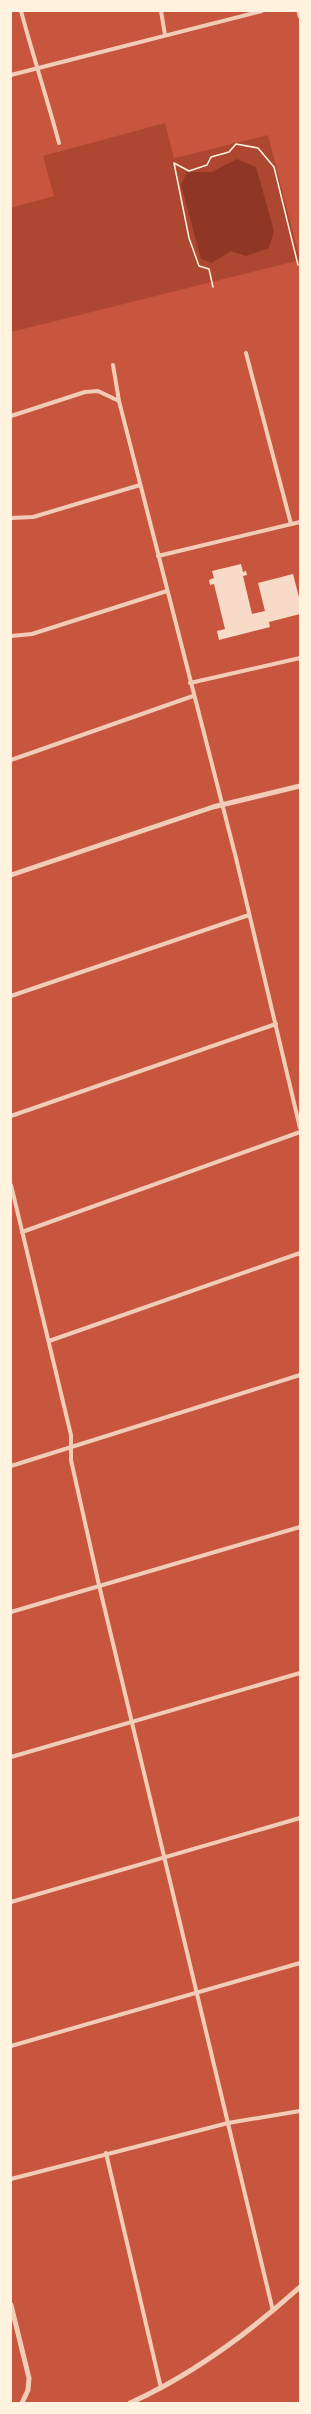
<svg xmlns="http://www.w3.org/2000/svg" width="311" height="2414" font-family="'Fira Sans',sans-serif">
  <style>
    .green { fill: #ae4732 }
    .water { fill: #8f3625 }
    .building { fill: #f7dbc8 }
    .lines { fill: none; stroke-linecap: round; stroke-linejoin: round }
    .path { stroke: #fff3e0; stroke-width: 1.5 }
    .minor { stroke: #f1ccb7; stroke-width: 4 }
    .tertiary { stroke: #f1ccb7; stroke-width: 5 }
  </style>
  <rect width="100%" height="100%" fill="#c8553d"/>
  <path class="green" d="M165,123l9,35 94,-23 32,125 -289,72v-124l43,-12 -11,-40z"/>
  <path class="water" d="M237,159l19,8 18,64 -5,17 -23,8 -15,-5 -19,12 -11,-4 -20,-74 6,-13h25z"/>
  <path class="building" d="M241,564l2,8 3,-1 1,4 -4,1 9,38 13,-3 -7,-28 35,-9 7,27v13l-31,8 1,5 -51,13 -2,-9 8,-2 -11,-45 -4,1 -1,-5 5,-2 -2,-7z"/>
  <g class="lines">
    <path class="path" d="M213,287l-4,-18 -10,-3 -10,-28 -15,-75 15,8 18,-6 4,-8 18,-5 7,-8 22,4 16,19 24,98"/>
    <g class="minor">
      <path d="M21,11c12,45 26,87 38,132"/>
      <path d="M161,11l4,24"/>
      <path d="M11,75l251,-64"/>
      <path d="M246,353l45,171"/>
      <path d="M113,365l6,36 117,457 64,270"/>
      <path d="M11,416l74,-24 13,-1 21,10"/>
      <path d="M11,518l22,-1 107,-32"/>
      <path d="M158,556l142,-34"/>
      <path d="M11,636l21,-2 135,-43"/>
      <path d="M190,683l110,-25"/>
      <path d="M11,760l182,-64"/>
      <path d="M11,996l238,-81"/>
      <path d="M11,1116l265,-92"/>
      <path d="M11,1185l60,250v25l28,125 174,726"/>
      <path d="M22,1232l278,-100"/>
      <path d="M49,1341l251,-88"/>
      <path d="M11,1466l289,-91"/>
      <path d="M11,1612l289,-85"/>
      <path d="M11,1757l289,-84"/>
      <path d="M11,1902l289,-84"/>
      <path d="M11,2046l289,-83"/>
      <path d="M106,2153l55,235"/>
      <path d="M11,2179l217,-56 72,-12"/>
    </g>
    <g class="tertiary">
      <path d="M299,11l1,5"/>
      <path d="M11,875l202,-68 87,-21"/>
      <path d="M11,2305l18,73 -1,12 -6,13"/>
      <path d="M130,2403c62,-28 120,-71 170,-116"/>
    </g>
  </g>
  <rect width="311" height="2414" fill="none" stroke="#fff3e0" stroke-width="24"/>
</svg>
